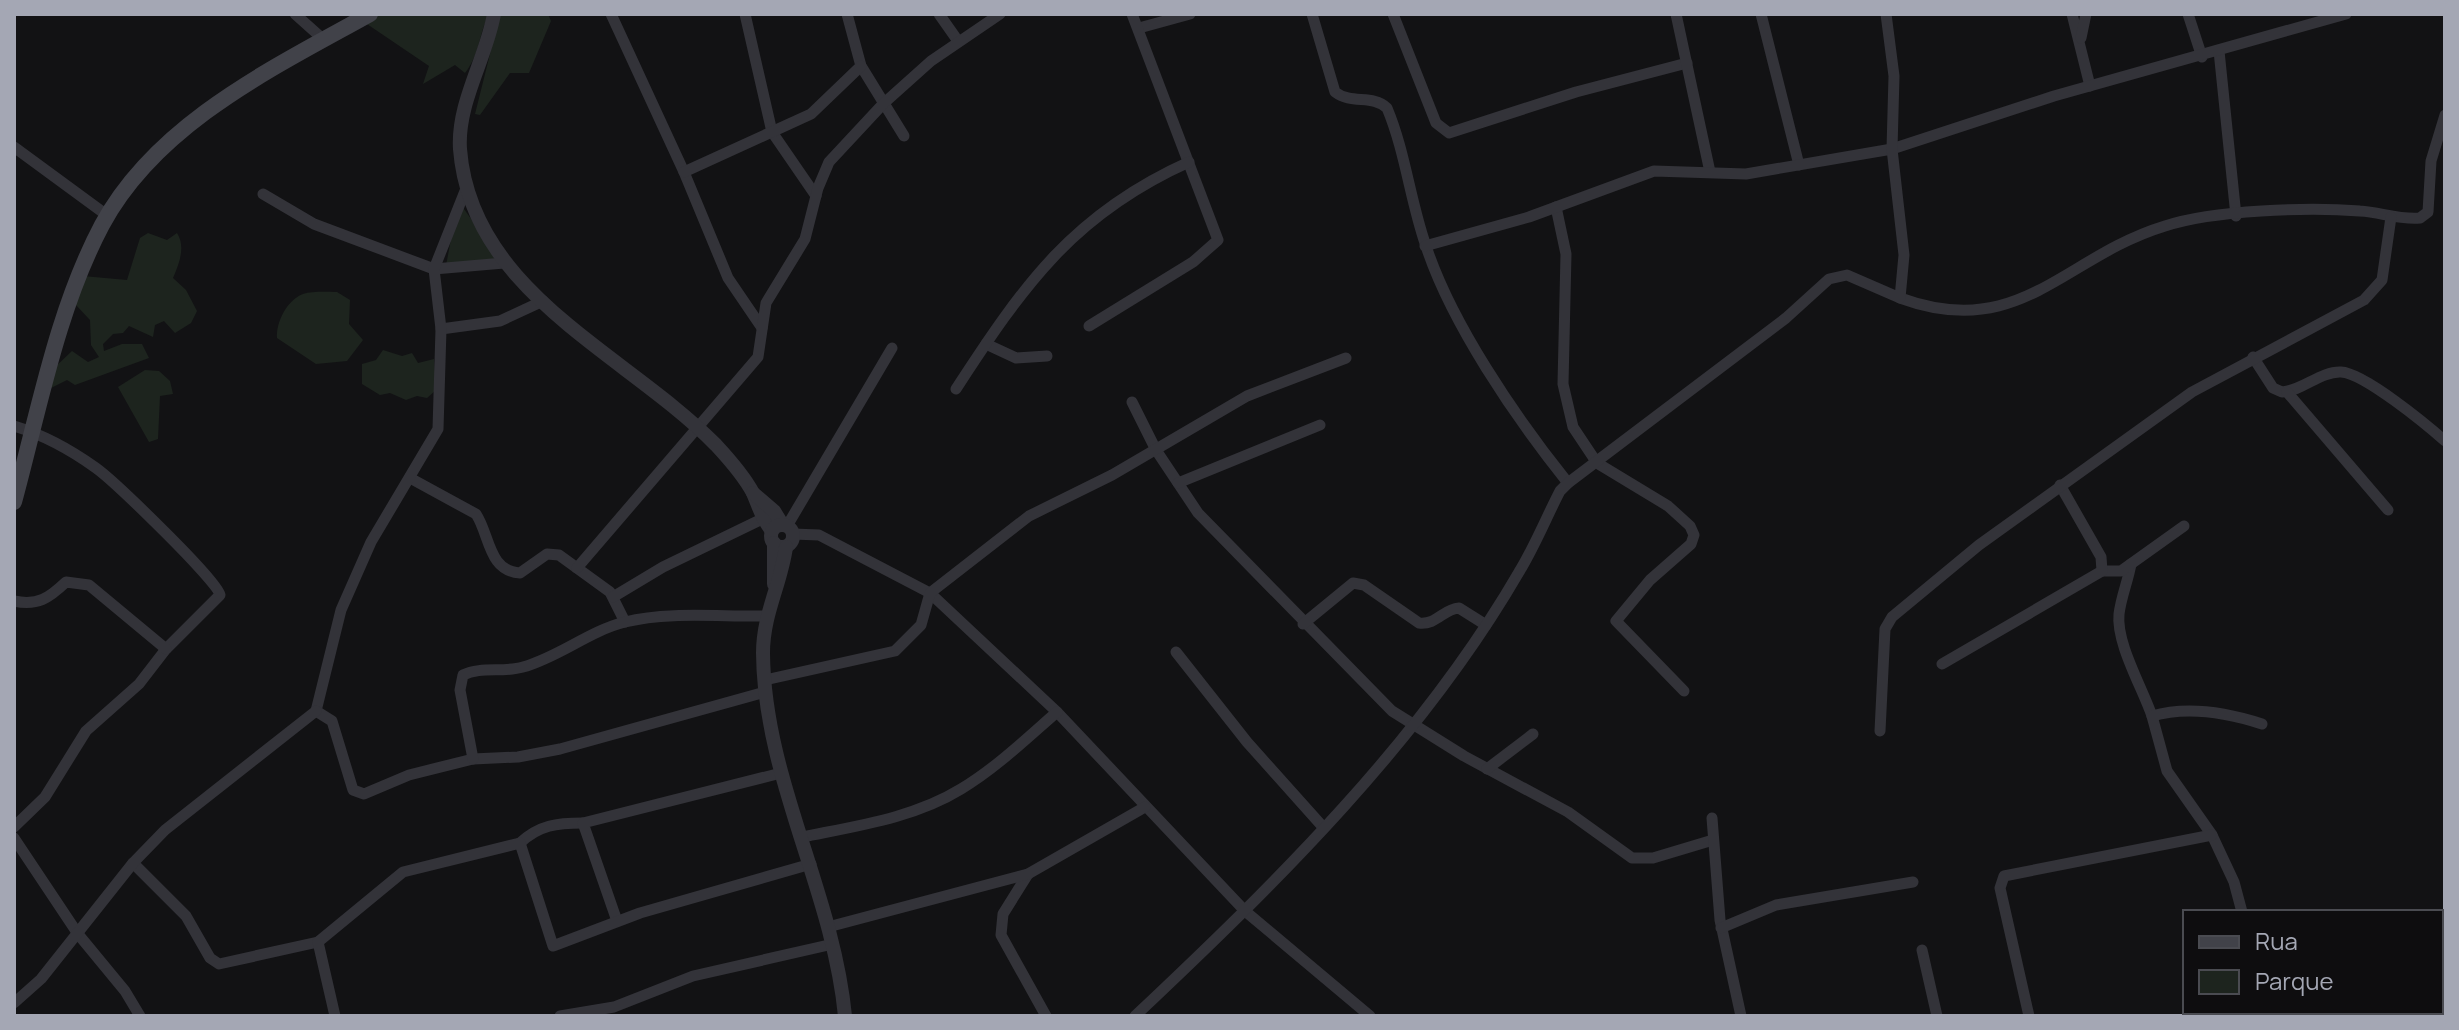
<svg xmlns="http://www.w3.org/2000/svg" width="2459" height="1030" font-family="Manrope,sans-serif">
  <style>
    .green { fill: #1d241e }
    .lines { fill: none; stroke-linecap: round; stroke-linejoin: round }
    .minor { stroke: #333339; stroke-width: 11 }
    .tertiary { stroke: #333339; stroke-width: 14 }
    .secondary { stroke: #414249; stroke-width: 16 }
  </style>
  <rect width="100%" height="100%" fill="#121214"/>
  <g class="green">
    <path d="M379,14h110c-10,19 -9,40 -24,59l-10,-8 -32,19 6,-18 -65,-44z"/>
    <path d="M500,14h48l3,7 -22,52h-19l-30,42 -5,-1z"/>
    <path d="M461,205l40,55 -56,11 10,-53z"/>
    <path d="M148,233l19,7 10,-7c9,14 2,31 -4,45l13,12 11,21 -6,12 -16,10 -11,-12 -9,4 -2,12 -24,-11 -6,7 -10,1 -10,10 1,7 18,-7h20l7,14 -74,27 -8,-5 -18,9 3,-19 20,-19 16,11 11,-5 -8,-12 -1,-25 -15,-16 8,-28 44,4 13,-42z"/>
    <path d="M337,292l13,8 -1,24 14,16 -16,21 -31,3 -39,-26c-1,-16 10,-38 26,-44 9,-3 24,-2 34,-2z"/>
    <path d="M383,350l19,6 10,-3 6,10 16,-4 2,31 -9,8 -10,-2 -11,4 -16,-7 -10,2 -18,-11v-20l14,-4z"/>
    <path d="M145,370l14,1 11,10 3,13 -13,2 -2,43 -9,3 -31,-55z"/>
  </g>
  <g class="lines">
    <g class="minor">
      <path d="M295,14l29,26"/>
      <path d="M611,14l73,158 44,106 34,50"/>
      <path d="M745,14l27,118 44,64"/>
      <path d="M847,14l14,52 43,70"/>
      <path d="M939,14l19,27"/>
      <path d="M1312,14l23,78c17,13 37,2 52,16 18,43 23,91 38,135 25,79 91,175 143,240"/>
      <path d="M1393,14l43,109 13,10 127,-41 111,-29"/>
      <path d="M1676,14l34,158"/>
      <path d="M1761,14l38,151"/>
      <path d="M2072,14l18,72"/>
      <path d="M2188,14l14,43"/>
      <path d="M1139,28l51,-14"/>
      <path d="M2081,38l5,-24"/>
      <path d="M2219,51l17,165"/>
      <path d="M14,147l94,69"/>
      <path d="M684,172l127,-58 50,-48"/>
      <path d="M263,194l51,30 120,45 70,-6"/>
      <path d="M1556,207l10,47 -3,130 10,43 24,36 71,43 22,20 4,9 -3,9 -41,36 -34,41 68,70"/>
      <path d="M1425,246l104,-29 125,-46 92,3 146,-25 162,-53 292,-82"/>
      <path d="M1900,298c120,44 163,-41 265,-72 49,-16 143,-19 195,-15 20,1 39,9 60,7l8,-6 3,-51 14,-46"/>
      <path d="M1089,326l104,-64 25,-22 -86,-226"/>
      <path d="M441,329l59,-8 43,-20"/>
      <path d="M986,344l30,14 31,-2"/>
      <path d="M2253,357l20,31 9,4c20,-1 39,-21 59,-20 23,1 86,53 104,69"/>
      <path d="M956,389c67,-103 117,-175 233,-227"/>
      <path d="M2287,392l101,118"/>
      <path d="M1132,402l24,48 42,63 194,198 72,45 104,56 64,46h21l60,-18"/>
      <path d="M14,426c30,9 57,24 82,42 18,13 122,113 124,127l-54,54 -27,35 -53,47 -41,66 -31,30"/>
      <path d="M410,478l66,36c14,21 12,57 44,59l27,-19 12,1 51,37 15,30"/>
      <path d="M1178,483l142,-58"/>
      <path d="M787,526l105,-178"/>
      <path d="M793,534l26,1 111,58 127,119 188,199 125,105"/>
      <path d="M2131,564c-3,17 -10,33 -12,50 -3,29 23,73 33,102"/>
      <path d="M577,568l181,-211 8,-54 39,-64 13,-51 11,-26 54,-58 48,-43 69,-47"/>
      <path d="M2102,571h19l63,-45"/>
      <path d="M613,597l50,-30 99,-48"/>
      <path d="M14,601c24,5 35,-3 52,-19l23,3 77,64"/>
      <path d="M1303,624l50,-41 11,2 55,38c18,2 24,-14 40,-15l27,17"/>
      <path d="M1176,652l71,90 76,85"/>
      <path d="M1942,664l160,-93 -1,-14 -41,-72"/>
      <path d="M765,680l130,-29 26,-26 9,-32 99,-77 83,-41 135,-79 99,-38"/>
      <path d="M316,711l25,-101 30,-68 67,-113 3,-100 -7,-60 33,-83"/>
      <path d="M316,711l16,10 21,69 11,4 45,-19 64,-16 45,-2 42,-8 205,-57"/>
      <path d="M1880,731l5,-102 7,-12 87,-72 213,-153 172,-92 18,-20 9,-63"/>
      <path d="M473,759l-13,-69 3,-15c18,-9 40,-2 60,-8 36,-10 66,-36 102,-45 44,-11 96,-5 141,-6"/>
      <path d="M1487,769l46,-35"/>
      <path d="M1712,818l8,102 21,96"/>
      <path d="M802,837c54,-11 112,-19 159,-48 35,-21 66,-51 96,-77"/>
      <path d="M14,838l64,96 47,57 15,25"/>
      <path d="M520,843c19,-18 37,-20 63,-20"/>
      <path d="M133,863l53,53 24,42 9,6 99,-22"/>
      <path d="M1028,874l-25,40 -2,21 45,81"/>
      <path d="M2242,912l-8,-30 -22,-47 -45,-64 -15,-55c35,-10 76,-3 110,8"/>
      <path d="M617,921l-34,-98 198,-50"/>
      <path d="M828,927l200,-53 117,-67"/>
      <path d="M1721,928l55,-23 137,-23"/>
      <path d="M1922,950l15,66"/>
      <path d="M14,1003l27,-24 92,-116 32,-33 151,-119"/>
      <path d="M2268,1012l1,4"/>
      <path d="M335,1016l-17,-74 85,-70 117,-29 33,103 87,-33 171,-49"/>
      <path d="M560,1016l54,-9 79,-31 140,-32"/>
      <path d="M1135,1016c141,-133 286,-275 384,-444 16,-26 27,-54 41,-81l8,-8 218,-165 43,-39 18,-4 53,23 4,-43 -12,-106 2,-73 -8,-62"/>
      <path d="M2029,1016l-29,-128 4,-12 208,-41"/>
    </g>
    <g class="tertiary">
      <path d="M494,14c-8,45 -37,89 -34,135 11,144 167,205 256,296 13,14 28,31 37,48 6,14 9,26 19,38"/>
      <path d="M753,493l21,18 8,13"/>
      <circle cx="782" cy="536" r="11"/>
      <path d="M774,543v41"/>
      <path d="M786,547c-5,37 -23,67 -23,106 1,126 70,238 82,363"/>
    </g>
    <path class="secondary" d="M14,502c25,-92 43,-192 88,-277 55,-102 171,-157 268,-211"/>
  </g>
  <rect width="2459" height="1030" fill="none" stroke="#a4a7b4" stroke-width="32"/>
  <rect x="2183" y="910" width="260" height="104" fill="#0e0d0f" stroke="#4a4b51" stroke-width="2"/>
  <rect x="2199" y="936" width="40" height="12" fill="#414249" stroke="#4a4b51" stroke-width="2"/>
  <text x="2255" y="950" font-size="24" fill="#a4a7b4">Rua</text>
  <rect x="2199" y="970" width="40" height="24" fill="#1d241e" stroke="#4a4b51" stroke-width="2"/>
  <text x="2255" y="990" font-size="24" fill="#a4a7b4">Parque</text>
</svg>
